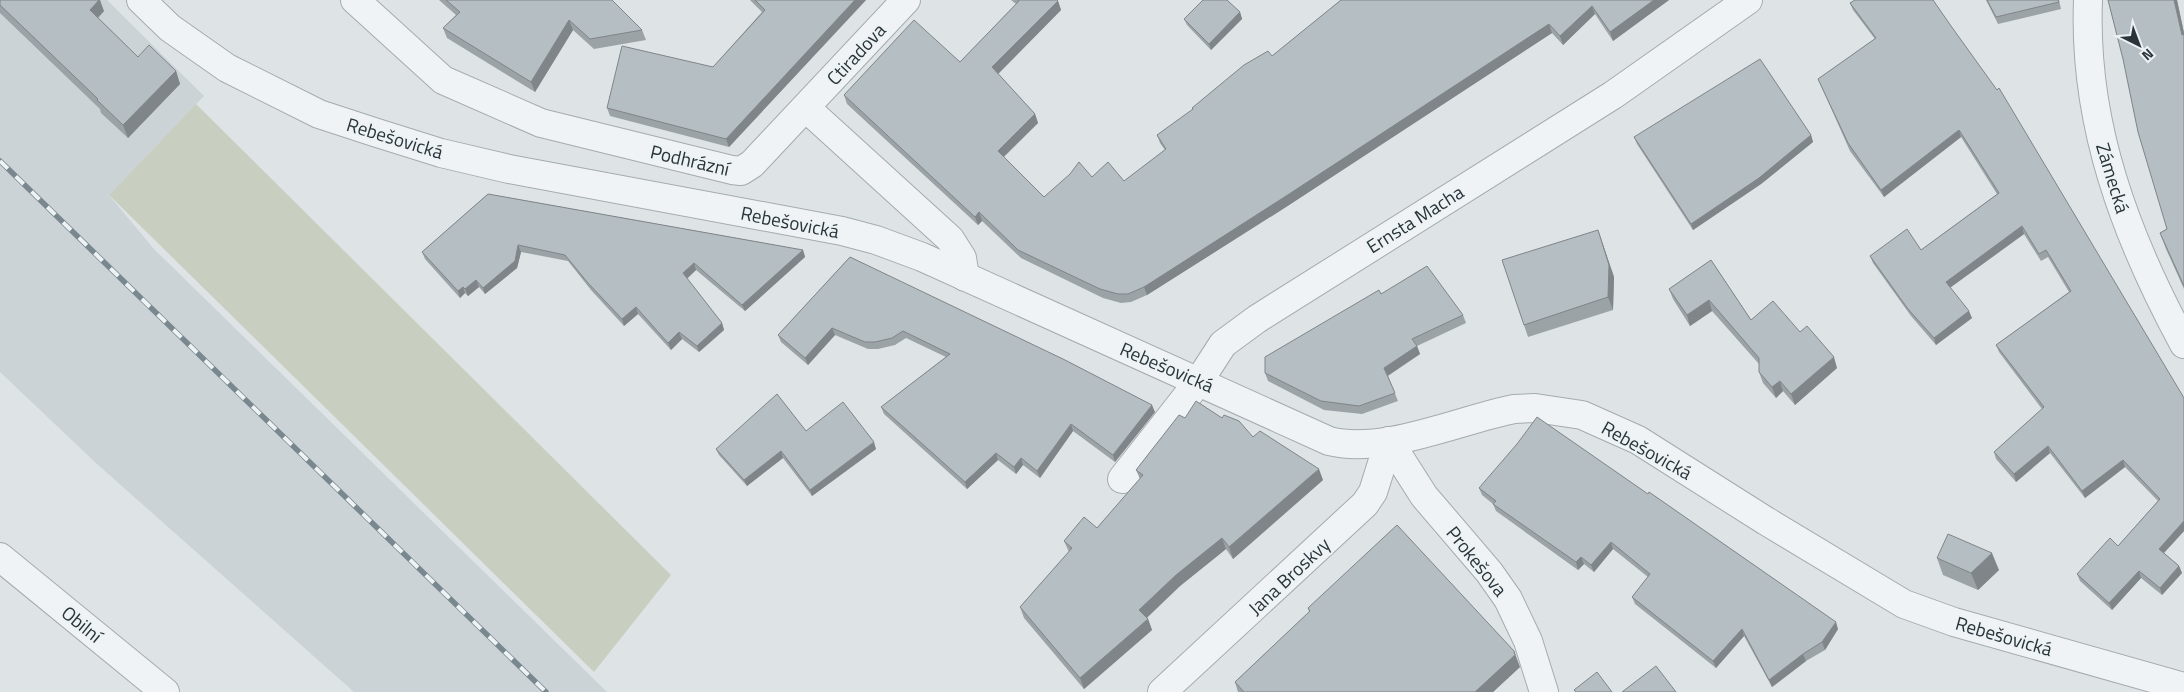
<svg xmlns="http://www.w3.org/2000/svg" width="2184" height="692" font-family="'Titillium Web',sans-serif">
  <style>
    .built { fill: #ccd3d7 }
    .green { fill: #c8cfc0 }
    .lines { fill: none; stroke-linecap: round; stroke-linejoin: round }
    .minor-casing { stroke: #a4abaf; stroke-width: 30 }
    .tertiary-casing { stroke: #a4abaf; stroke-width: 30 }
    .minor { stroke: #f0f3f5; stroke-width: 28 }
    .tertiary { stroke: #f0f3f5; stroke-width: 28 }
    .rail-casing { stroke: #79878e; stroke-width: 5.5 }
    .rail { stroke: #edf2f4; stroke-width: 4; stroke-dasharray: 11; stroke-linecap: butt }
    .wall { fill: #9ca3a7 }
    .shaded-wall { fill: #7f8588 }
    .building { fill: #b5bec2; stroke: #7f8588 }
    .labels { text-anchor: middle; stroke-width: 4; stroke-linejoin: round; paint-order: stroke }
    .street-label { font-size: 19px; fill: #29343b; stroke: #edf2f4 }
  </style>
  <rect width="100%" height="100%" fill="#dee3e6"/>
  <path class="built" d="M0,0h107l97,96 -95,99 45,54 453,443h-253l-257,-228 -97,-92z"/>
  <path class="green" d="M196,104l475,471 -77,97 -485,-477z"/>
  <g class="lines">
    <g class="minor-casing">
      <g id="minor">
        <path d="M141,0l29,28 57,40 92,46 55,18 67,21 68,16 333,62 34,9 46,17 407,184c54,14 130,-21 185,-32l21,-1 47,7 56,25 128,81 138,83 50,18 230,65"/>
        <path d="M355,0l88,80 98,43 191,47 9,1 11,-7 154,-164"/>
        <path d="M806,108l144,131 12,19 3,19"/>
        <path d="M1389,441l35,55 65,76 19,27 20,42 16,51"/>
        <path d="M1122,479l77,-98 24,-37 34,-25 356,-224 135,-95"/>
        <path d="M0,557l165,135"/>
        <path d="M1162,692l203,-188 8,-12 16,-51"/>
      </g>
    </g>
    <g class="tertiary-casing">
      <path id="tertiary" d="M2088,0c-5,124 38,237 96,344"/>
    </g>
    <use href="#minor" class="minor"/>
    <use href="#tertiary" class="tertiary"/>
    <g class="rail-casing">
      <path id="rail" d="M0,161l546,531"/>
    </g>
    <use href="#rail" class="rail"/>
  </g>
  <g class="wall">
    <path d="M0,0l104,11 -6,7 40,39 38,14 4,13 -52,54 -27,-25 -1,-4 -100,-96z"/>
    <path d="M439,0h173l30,30 4,10 -52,9 -21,-19 -38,62 -88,-54 -4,-10 13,-13z"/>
    <path d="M750,0h116l-137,147 -119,-31 -3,-8 106,-41 49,-55z"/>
    <path d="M1011,0h46l1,1 3,9 -63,64 37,40 3,9 -34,34 40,40 48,-20 32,4 41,-31 -5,-7 -3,-8 115,-79 69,-56h328l-56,41 -18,-27 -32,31 -11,-12 -266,174 -139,88 -16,7 -10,1 -18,-5 -82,-40 -39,-37 -4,4 -131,-121 -3,-9 116,-33 56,-58z"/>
    <path d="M1933,0l251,531 -20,22 15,13 3,7 -20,22 -21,-17 -29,32 -32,-29 -3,-7 41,-28 40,-45 -33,-34 -40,31 -35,-45 -34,29 -20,-23 -2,-7 48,-43 -43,-57 -3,-7 73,-53 -21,-35 -7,4 -17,-27 -74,54 22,30 -36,27 -25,-29 -38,-53 -3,-7 51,-6 76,-56 -36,-57 -77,60 -34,-46 -32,-72 57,-40 -22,-29 -3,-7z"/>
    <path d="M1986,0h73l2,9 -63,15z"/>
    <path d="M2108,0h69l7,33v256l-18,-40 -6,-16 7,-4z"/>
    <path d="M1240,12l2,7 -31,31 -24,-25 -3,-6z"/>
    <path d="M1811,135l2,7 -52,42 -68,46 -56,-86 -3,-7z"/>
    <path d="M488,194l315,56 2,7 -60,54 -49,-41 -9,9 35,44 2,7 -25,22 -17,-13 -11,11 -33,-36 -14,12 -33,-36 -23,-29 -47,-9 -4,16 -32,26 -6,-7 -11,9 -3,-3 -5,5 -35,-39 -3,-7z"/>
    <path d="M1598,230l16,47 -1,33 -85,27 -4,-12z"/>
    <path d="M850,257l305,155 -40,50 -42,-31 -33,47 -17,-13 -7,9 -18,-14 -31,29 -83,-75 -3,-7 65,-50 -40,-19 -11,7 -17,4h-10l-33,-14 -27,30 -27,-23 -3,-7z"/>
    <path d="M1711,260l40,60 49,12 37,36 -42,37 -12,-14 -7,7 -13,-15 -4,-11v-8l-47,-53 -22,15 -17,-27 -4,-10z"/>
    <path d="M1381,294l82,21 3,8 -49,23 3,8 -32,22 10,25 -36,13 -38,-4 -56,-29 -3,-8z"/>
    <path d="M1185,418h37l101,62 -90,79 -7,-10 -46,37 -33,32 1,1 4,11 -68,59 -60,-71 -4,-11 49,-55 -5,-11 33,-13 43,-49 -4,-9z"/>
    <path d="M806,431l70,18 -64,47 -29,-38 -36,28 -28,-31 -3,-6z"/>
    <path d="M1479,488l359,141 -13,21 -19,11 -34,26 -28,-51 -28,32 -81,-64 -3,-7 16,-20 -35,-28 -19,23 -10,-8 -6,6 -82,-59 -3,-7 -11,-9z"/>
    <path d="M1937,558l62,12 -21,20 -35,-15z"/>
    <path d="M1308,608l212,59 -27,25h-255l-3,-10 74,-70z"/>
  </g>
  <g class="shaded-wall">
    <path d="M99,0h1l4,11 -10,11 -4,-12z"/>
    <path d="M855,0h11l-137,147 -3,-8z"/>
    <path d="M1654,0h15l-56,41 -3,-9z"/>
    <path d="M2174,0h3l7,33v7l-2,-5z"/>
    <path d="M1058,1l3,9 -65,66 -4,-9z"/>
    <path d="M1592,6l3,8 -32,31 -3,-9z"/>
    <path d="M1240,12l2,7 -31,31 -2,-6z"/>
    <path d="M569,20l4,10 -38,62 -4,-10z"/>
    <path d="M1549,24l3,9 -266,174 -139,88 -3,-8z"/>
    <path d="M176,71l4,13 -52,54 -5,-13z"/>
    <path d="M1035,114l3,9 -37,36 -3,-8z"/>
    <path d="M1959,130l2,7 -77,60 -3,-7z"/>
    <path d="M1811,135l2,7 -52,42 -68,46 -2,-6z"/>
    <path d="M979,212l3,9 -4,4 -3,-8z"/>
    <path d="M2022,226l2,8 -76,55 -2,-7z"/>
    <path d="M1598,230l16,47 -1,33 -5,-13z"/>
    <path d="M518,245l3,7 -4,16 -32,26 -2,-6z"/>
    <path d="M803,250l2,7 -60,54 -3,-6z"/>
    <path d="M694,263l2,7 -11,10 -2,-7z"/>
    <path d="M476,280l3,7 -11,9 -3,-7z"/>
    <path d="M463,287l2,6 -5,5 -2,-7z"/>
    <path d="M1709,300l3,11 -22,15 -3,-11z"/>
    <path d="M636,307l2,7 -14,12 -2,-7z"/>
    <path d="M1969,311l3,7 -36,27 -2,-7z"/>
    <path d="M722,323l2,7 -25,22 -2,-6z"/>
    <path d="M832,328l3,7 -27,30 -3,-7z"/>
    <path d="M679,332l3,7 -11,11 -3,-7z"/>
    <path d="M1417,346l3,8 -33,22 -3,-8z"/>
    <path d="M1834,357l3,11 -42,37 -4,-11z"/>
    <path d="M1780,381l3,10 -7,7 -4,-11z"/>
    <path d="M1152,405l3,7 -40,50 -2,-7z"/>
    <path d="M1071,424l2,7 -33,47 -3,-7z"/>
    <path d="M874,442l2,7 -64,47 -2,-6z"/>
    <path d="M2048,446l2,7 -34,29 -2,-8z"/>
    <path d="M781,451l2,7 -36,28 -3,-6z"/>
    <path d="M996,453l2,7 -31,29 -2,-7z"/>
    <path d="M1021,458l2,7 -7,9 -2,-7z"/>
    <path d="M2123,460l2,7 -40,31 -3,-7z"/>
    <path d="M1319,469l4,11 -90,79 -4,-12z"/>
    <path d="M2184,521v10l-23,25 -2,-7z"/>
    <path d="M1222,538l4,11 -46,37 -37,35 -4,-11 37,-35z"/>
    <path d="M1611,542l2,7 -19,23 -3,-7z"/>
    <path d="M1992,553l7,17 -21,20 -7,-17z"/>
    <path d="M1581,557l3,7 -6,6 -2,-8z"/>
    <path d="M2179,566l3,7 -20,22 -2,-7z"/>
    <path d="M2139,571l2,7 -29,32 -3,-7z"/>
    <path d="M1148,619l4,11 -68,59 -4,-11z"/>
    <path d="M1836,622l2,7 -13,21 -3,-8z"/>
    <path d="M1742,629l2,7 -28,32 -3,-7z"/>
    <path d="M1514,651l6,16 -27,25h-18z"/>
    <path d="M1803,654l3,7 -34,26 -3,-7z"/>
  </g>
  <g class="building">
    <path d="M0,0h99l-9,10 48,47 11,-12 27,26 -53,54 -26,-25 1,-1 -98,-94z"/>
    <path d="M446,0h166l30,30 -52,9 -21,-19 -38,62 -88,-54 17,-16z"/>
    <path d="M755,0h100l-129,139 -119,-31 15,-62 91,21 52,-57z"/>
    <path d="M1018,0h39l1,1 -66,66 43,47 -37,37 46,46 26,-23 9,-12 13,15 16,-15 16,19 42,-32 -9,-14 36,-26 -1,-1 52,-43 24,-14 4,5 69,-56h313l-44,32 -18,-26 -32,30 -11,-12 -266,174 -139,89 -16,7h-10l-18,-5 -82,-39 -39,-38 -4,5 -131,-122 70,-75 46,42 59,-61z"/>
    <path d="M1203,0h24l13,12 -31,32 -25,-25z"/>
    <path d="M1855,0h78l18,26 46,64 2,-2 185,310v123l-25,28 20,17 -19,22 -21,-17 -30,32 -32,-29 33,-36 8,8 42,-47 -37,-39 -41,31 -34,-45 -34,28 -20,-22 50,-45 -48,-62 75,-54 -25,-41 -7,4 -17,-28 -76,56 23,29 -35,27 -26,-29 -38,-53 37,-27 14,21 78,-57 -40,-63 -78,60 -33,-47 -30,-64 58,-41 -26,-35z"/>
    <path d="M1987,0h71l1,2 -63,15z"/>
    <path d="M2108,0h66l8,35 2,-1v252l-24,-53 7,-4 -29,-97 -15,-73z"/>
    <path d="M1760,59l51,76 -52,43 -68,46 -57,-87z"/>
    <path d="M488,194l315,56 -61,55 -48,-42 -11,10 39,50 -25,23 -18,-14 -11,11 -32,-36 -14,12 -34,-36 -23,-28 -47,-10 -3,16 -32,27 -7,-8 -11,9 -2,-2 -5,4 -36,-39z"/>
    <path d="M1598,230l11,35 -1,32 -84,28 -22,-65z"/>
    <path d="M850,257l215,103 87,45 -39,50 -42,-31 -34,47 -16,-13 -7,9 -18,-14 -31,29 -84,-75 69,-53 -47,-23 -11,7 -17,4h-10l-33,-14 -27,30 -27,-23z"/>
    <path d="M1711,260l40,60 22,-19 27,31 7,-6 27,31 -43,37 -11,-13 -8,6 -13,-15v-14l-50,-58 -22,15 -18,-26z"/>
    <path d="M1427,266l36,49 -51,24 5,7 -33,22 11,25 -36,13 -38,-5 -56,-28v-16l114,-67 2,4z"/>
    <path d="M777,394l29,37 37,-29 31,40 -64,48 -29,-39 -37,29 -28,-31z"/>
    <path d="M1196,401l26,17 2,-3 15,6 14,16 7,-6 59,38 -90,78 -7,-9 -46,37 -37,35 9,9 -68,59 -60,-71 52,-59 -8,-7 20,-24 13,11 46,-53 -7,-5 43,-55 6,3z"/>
    <path d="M1537,417l111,77 1,-2 187,130 -14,20 -19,12 -34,26 -27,-51 -29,32 -81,-64 18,-23 -39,-32 -20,23 -10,-8 -5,5 -83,-58 3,-3 -17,-13 38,-44z"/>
    <path d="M1397,525l117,126 1,4 -40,37h-231l-9,-10 75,-71 -2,-3z"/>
    <path d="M1948,534l44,19 -21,20 -34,-15z"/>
    <path d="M1656,666l20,26h-54z"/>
    <path d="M1597,672l15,20h-36l-2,-2z"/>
  </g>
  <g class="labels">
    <g class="street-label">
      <text transform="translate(856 54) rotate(-47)" y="7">Ctiradova</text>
      <text transform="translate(395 138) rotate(17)" y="7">Rebešovická</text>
      <text transform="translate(690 160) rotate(13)" y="7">Podhrázní</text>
      <text transform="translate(2113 178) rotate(73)" y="7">Zámecká</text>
      <text transform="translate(1415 219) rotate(-32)" y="7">Ernsta Macha</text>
      <text transform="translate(790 222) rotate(11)" y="7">Rebešovická</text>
      <text transform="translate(1167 367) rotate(23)" y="7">Rebešovická</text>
      <text transform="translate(1647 450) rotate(29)" y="7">Rebešovická</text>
      <text transform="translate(1477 561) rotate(51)" y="7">Prokešova</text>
      <text transform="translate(1289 576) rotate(-43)" y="7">Jana Broskvy</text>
      <text transform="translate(82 624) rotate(39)" y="7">Obilní</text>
      <text transform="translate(2004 636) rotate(16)" y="7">Rebešovická</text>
    </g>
  </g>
  <g transform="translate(2139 45) rotate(138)" stroke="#edf2f4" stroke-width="4" paint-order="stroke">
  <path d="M0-4L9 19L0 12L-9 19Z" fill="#29343b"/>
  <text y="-8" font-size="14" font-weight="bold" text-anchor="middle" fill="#29343b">N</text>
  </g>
</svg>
